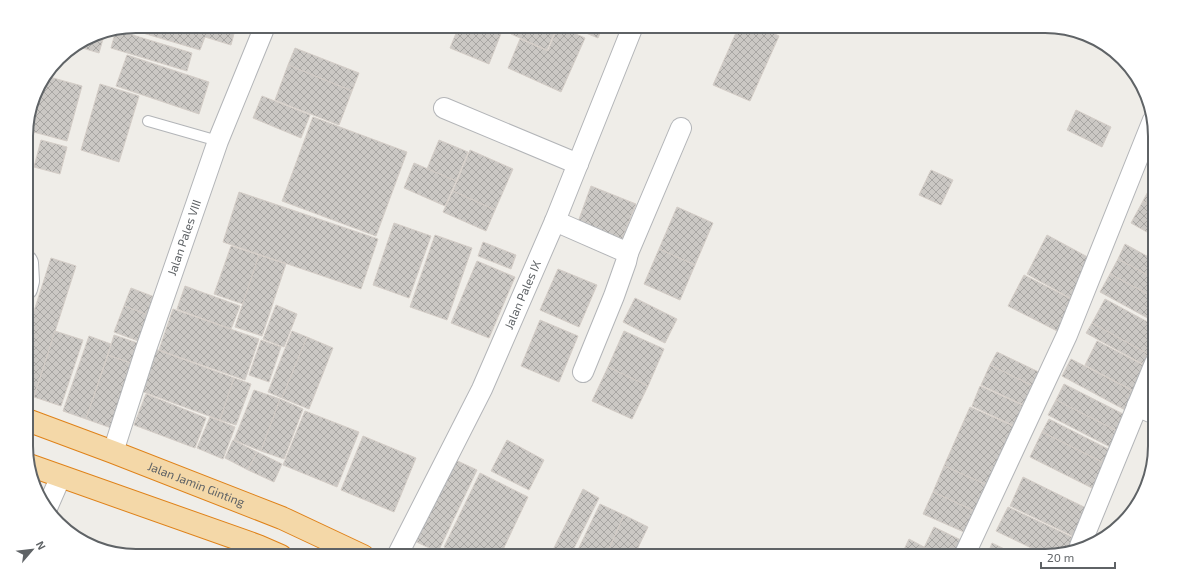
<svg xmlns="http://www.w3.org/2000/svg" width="1181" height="582" font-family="'Exo 2',sans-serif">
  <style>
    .building { fill: url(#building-cross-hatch); stroke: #d4cdc7 }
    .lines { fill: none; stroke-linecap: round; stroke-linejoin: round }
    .service-casing { stroke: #b3b5b8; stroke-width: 12 }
    .minor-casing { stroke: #b3b5b8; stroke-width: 22 }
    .trunk-casing { stroke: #df8219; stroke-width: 24 }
    .service { stroke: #fff; stroke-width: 10 }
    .minor { stroke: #fff; stroke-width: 20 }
    .trunk { stroke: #f4d8a8; stroke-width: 22 }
    .labels { text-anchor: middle; stroke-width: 3.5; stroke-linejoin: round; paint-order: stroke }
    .street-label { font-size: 12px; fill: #5f6366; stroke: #fff }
    .rim { fill: none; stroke: #5f6366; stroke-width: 2 }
  </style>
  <defs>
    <pattern id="building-cross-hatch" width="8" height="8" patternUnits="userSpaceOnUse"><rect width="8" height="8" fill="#cbc8c4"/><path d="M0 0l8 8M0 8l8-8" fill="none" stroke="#a8a6a3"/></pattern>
  </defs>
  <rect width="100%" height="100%" fill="#efede8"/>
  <g class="building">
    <path d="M136,26h100l-5,19 -26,-8 -5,13 -74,-22z"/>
    <path d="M459,26h45l-15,38 -39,-16z"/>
    <path d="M515,26h42l-10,24 -36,-16z"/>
    <path d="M558,26l27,12 -24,54 -53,-24 12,-29 28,12z"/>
    <path d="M569,26h34l-5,12z"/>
    <path d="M739,26h19l21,10 -29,65 -37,-16z"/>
    <path d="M116,30l76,23 -5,18 -76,-23z"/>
    <path d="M105,32l-6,21 -20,-6 1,-4 14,-9z"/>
    <path d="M295,48l64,25 -7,18 -64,-26z"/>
    <path d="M127,55l82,27 -10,32 -83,-28z"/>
    <path d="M288,65l64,26 -13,34 -64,-25z"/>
    <path d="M46,76l36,10 -15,55 -41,-11 11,-42z"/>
    <path d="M100,84l39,12 -20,66 -38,-12z"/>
    <path d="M262,96l48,19 -9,23 -48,-20z"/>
    <path d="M1076,110l35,17 -9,20 -35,-17z"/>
    <path d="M313,117l94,35 -31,84 -94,-35z"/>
    <path d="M41,140l26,7 -7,27 -26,-7z"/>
    <path d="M439,140l29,12 -12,29 -29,-12z"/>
    <path d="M470,150l43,19 -18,41 -42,-19z"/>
    <path d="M414,163l42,18 -11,25 -41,-18z"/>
    <path d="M931,170l22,10 -12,25 -22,-10z"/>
    <path d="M1154,180v27l-11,-6z"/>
    <path d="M591,186l45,18 -14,35 -44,-17z"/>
    <path d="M453,191l42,19 -9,21 -43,-19z"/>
    <path d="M239,192l139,47 -17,50 -138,-47z"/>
    <path d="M1143,201l11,6v29l-23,-13z"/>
    <path d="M677,207l36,16 -18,42 -36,-16z"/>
    <path d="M394,223l37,13 -22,62 -36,-13z"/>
    <path d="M435,235l37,13 -25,72 -37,-13z"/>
    <path d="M1047,235l48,26 -21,39 -47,-26z"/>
    <path d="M483,242l33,13 -5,14 -33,-13z"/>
    <path d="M1125,244l29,16 1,19 -37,-20z"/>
    <path d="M231,246l28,9 -16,49 -29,-10z"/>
    <path d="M659,249l36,16 -15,35 -36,-16z"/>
    <path d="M259,255l27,9 -24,72 -27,-9z"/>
    <path d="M51,258l25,8 -42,131 -7,-2v-62z"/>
    <path d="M1118,259l37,20v19l-45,-24z"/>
    <path d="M477,261l38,16 -26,61 -38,-15z"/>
    <path d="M558,269l39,16 -18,42 -39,-17z"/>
    <path d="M1110,274l45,24v24l-55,-30z"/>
    <path d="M1024,275l53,27 -16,31 -53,-27z"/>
    <path d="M185,286l55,20 -9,23 -54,-20z"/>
    <path d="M131,288l26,10 -6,18 -27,-10z"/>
    <path d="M635,298l42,21 -12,24 -42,-21z"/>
    <path d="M1105,299l50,27v17l-7,11 -56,-31z"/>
    <path d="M276,305l21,9 -13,33 -21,-8z"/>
    <path d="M124,306l27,10 -10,26 -27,-10z"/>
    <path d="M173,309l86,30 -14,41 -86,-30z"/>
    <path d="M540,320l38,16 -19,46 -38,-16z"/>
    <path d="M1092,323l56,31 -5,10 -57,-31z"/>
    <path d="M55,331l28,9 -22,66 -27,-9z"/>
    <path d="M292,331l15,6 -25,61 -14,-6z"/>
    <path d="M624,331l40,18 -16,37 -40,-19z"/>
    <path d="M114,335l29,10 -7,20 -28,-10z"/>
    <path d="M89,336l22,8 -25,75 -23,-8z"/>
    <path d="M307,337l26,11 -24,61 -27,-11z"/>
    <path d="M261,340l20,7 -12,35 -20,-7z"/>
    <path d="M1097,341l52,27 -12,25 -52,-28z"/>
    <path d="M155,349l79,29 -14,42 -79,-29z"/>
    <path d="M997,352l48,23 -6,14 -49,-24z"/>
    <path d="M108,355l28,10 -22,64 -28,-10z"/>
    <path d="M1071,359l66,34 -10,18 -65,-35z"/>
    <path d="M990,365l49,24 -9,19 -49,-23z"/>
    <path d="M608,367l40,19 -16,33 -40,-18z"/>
    <path d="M234,378l17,6 -15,41 -16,-5z"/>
    <path d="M1155,382v27l-11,-5z"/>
    <path d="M1064,384l65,33 -8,16 -65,-33z"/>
    <path d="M980,386l51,23 -10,20 -49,-23z"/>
    <path d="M254,390l26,9 -19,52 -27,-11z"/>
    <path d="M146,394l60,24 -11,30 -61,-23z"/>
    <path d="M280,399l23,10 -19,50 -23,-8z"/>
    <path d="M1056,400l65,33 -7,16 -66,-34z"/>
    <path d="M970,407l50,22 -26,59 -50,-22z"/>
    <path d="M305,411l54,21 -22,55 -54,-22z"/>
    <path d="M210,417l25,10 -12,32 -26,-11z"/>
    <path d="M1049,419l61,31 -6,13 -62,-31z"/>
    <path d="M1042,432l62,31 -12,25 -62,-31z"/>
    <path d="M363,436l53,22 -22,54 -53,-22z"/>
    <path d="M233,440l24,12 -9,18 -23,-12z"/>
    <path d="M507,440l37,20 -15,30 -38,-19z"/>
    <path d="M257,452l25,12 -8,18 -26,-12z"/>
    <path d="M449,457l28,13 -39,82 -28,-13z"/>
    <path d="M944,466l50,22 -11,27 -50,-23z"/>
    <path d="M480,473l48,24 -28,59h-37l-19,-9z"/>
    <path d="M1023,477l65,32 -13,28 -65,-31z"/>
    <path d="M583,489l16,9 -29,58h-20z"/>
    <path d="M933,492l50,23 -10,21 -50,-22z"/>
    <path d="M600,504l24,11 -18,41h-31z"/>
    <path d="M1008,507l66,31 -5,12 -17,6h-4l-52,-25z"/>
    <path d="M624,515l24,12 -14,29h-28z"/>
    <path d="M934,527l29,14 -7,15h-36z"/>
    <path d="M909,539l15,8 -4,9h-19z"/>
    <path d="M992,543l27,13h-32z"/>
    <path d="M718,551l12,5h-14z"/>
    <path d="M1030,551l10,5h-12z"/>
  </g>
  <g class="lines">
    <g class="service-casing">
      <path id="service" d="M148,121l70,20"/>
    </g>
    <g class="minor-casing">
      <g id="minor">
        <path d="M444,108l134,56"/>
        <path d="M555,221l73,32 -2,9 -12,34 -31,76"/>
        <path d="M628,253l53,-125"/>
        <path d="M27,261l1,2 1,18 -2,8"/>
        <path d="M1137,406l18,8"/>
        <path id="s1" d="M113,452l32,-100 73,-211 47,-115"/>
        <path d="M47,508l14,-32"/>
        <path d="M1080,546l75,-183"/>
        <path id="s2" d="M397,556l85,-167 73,-168 78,-195"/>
        <path d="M964,556l103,-221 86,-215"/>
      </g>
    </g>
    <g class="trunk-casing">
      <g id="trunk">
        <path id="s3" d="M27,420l86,32 169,66 81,38"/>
        <path d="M29,465l229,81 23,10"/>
      </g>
    </g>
    <use href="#service" class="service"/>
    <use href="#minor" class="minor"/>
    <use href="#trunk" class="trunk"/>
  </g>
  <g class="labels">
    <g class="street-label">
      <text dy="4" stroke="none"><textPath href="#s1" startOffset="226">Jalan Pales VIII</textPath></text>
      <text dy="4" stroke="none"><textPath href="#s2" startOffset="290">Jalan Pales IX</textPath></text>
      <text dy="4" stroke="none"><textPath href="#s3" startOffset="181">Jalan Jamin Ginting</textPath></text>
    </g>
  </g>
  <path d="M0 0H1181V582H0ZM136 33H1045A103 103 0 0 1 1148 136V446A103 103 0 0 1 1045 549H136A103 103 0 0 1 33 446V136A103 103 0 0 1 136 33Z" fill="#fff" fill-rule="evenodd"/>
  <path class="rim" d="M136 33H1045A103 103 0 0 1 1148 136V446A103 103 0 0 1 1045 549H136A103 103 0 0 1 33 446V136A103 103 0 0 1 136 33Z"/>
  <g transform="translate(32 550) rotate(62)" stroke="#ffffff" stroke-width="3" paint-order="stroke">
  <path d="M0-3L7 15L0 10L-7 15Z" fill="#5f6366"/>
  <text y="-6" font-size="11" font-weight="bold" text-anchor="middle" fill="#5f6366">N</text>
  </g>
  <path d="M1041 562v6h74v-6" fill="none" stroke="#5f6366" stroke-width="2"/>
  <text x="1047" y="562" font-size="12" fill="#5f6366" stroke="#ffffff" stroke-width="3" paint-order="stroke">20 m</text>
</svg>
